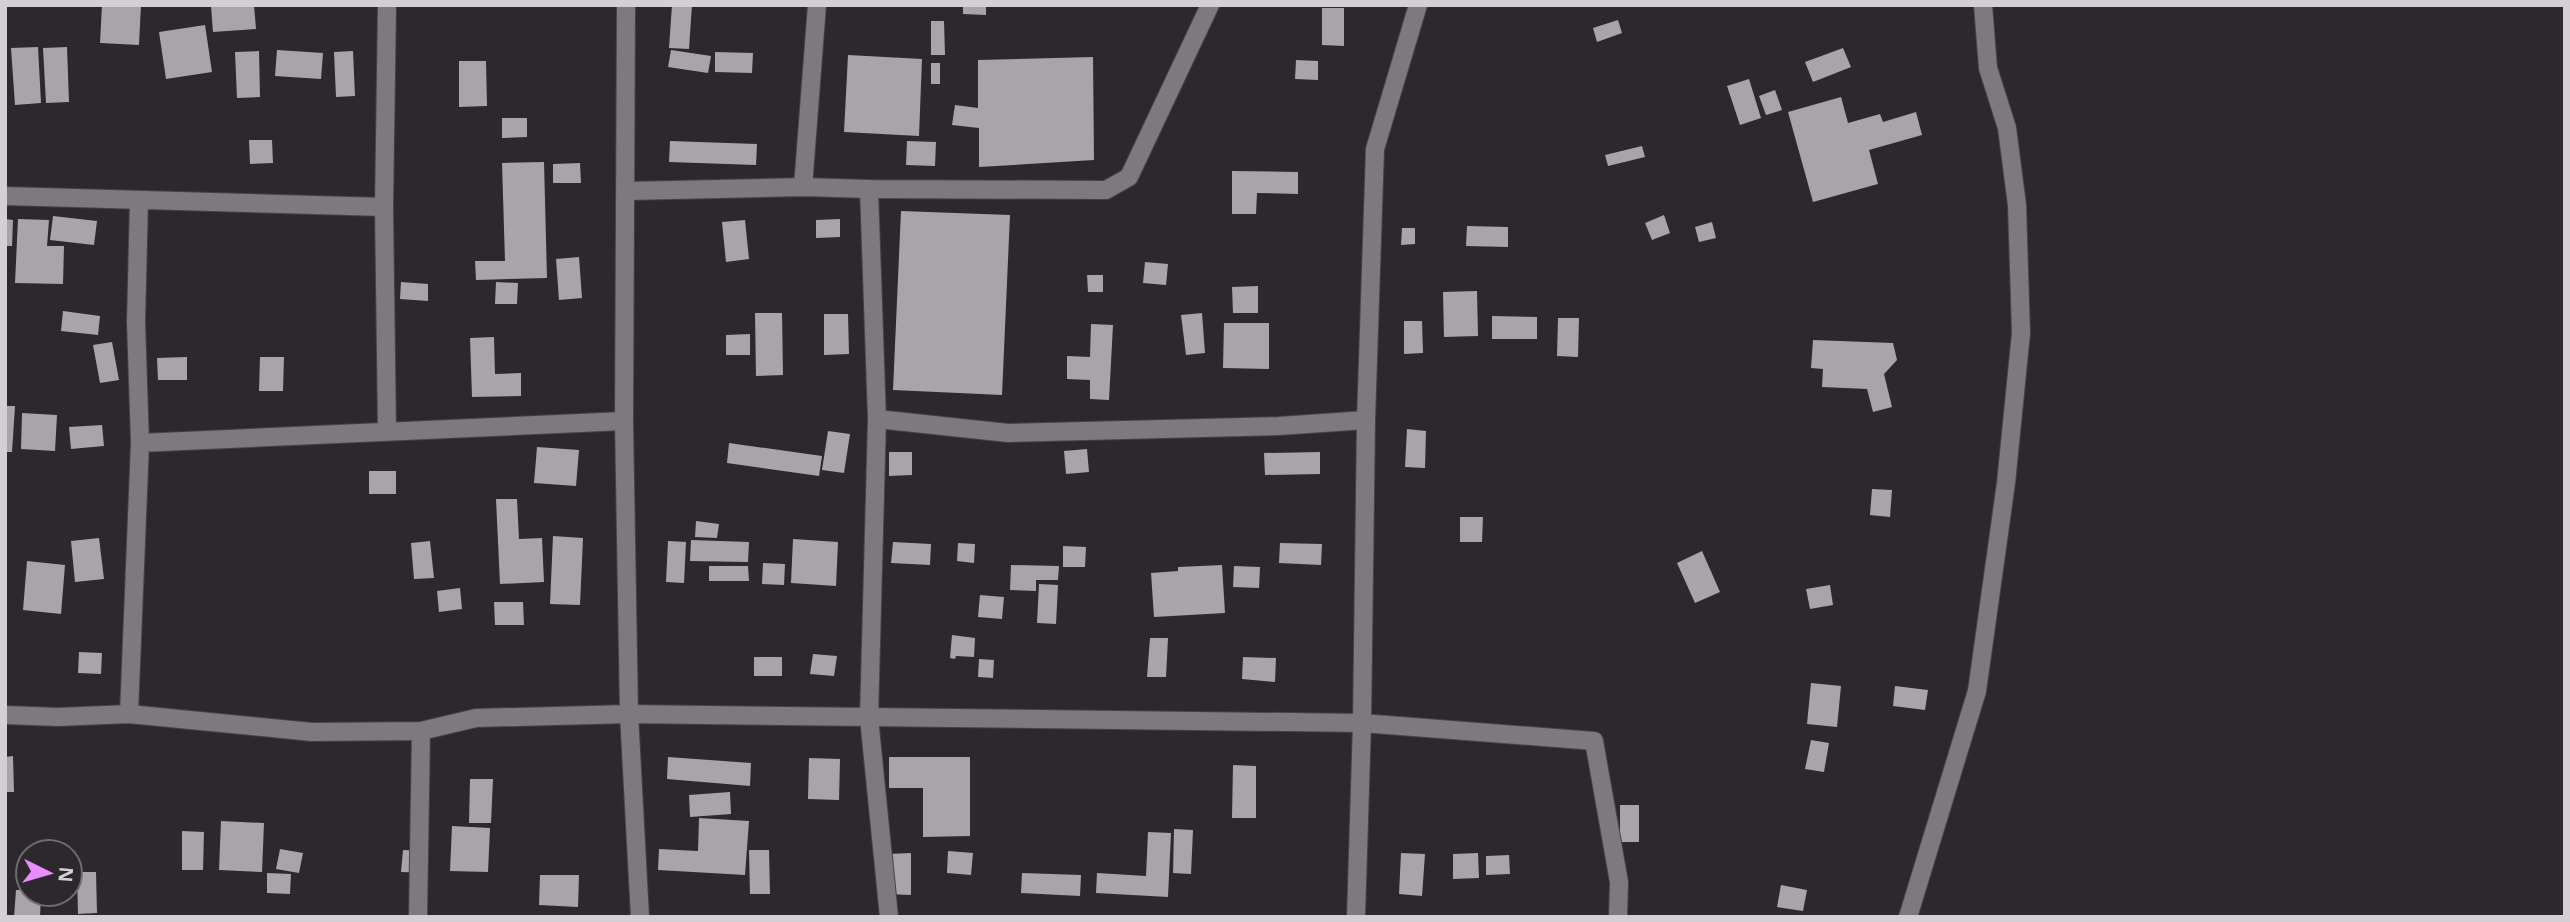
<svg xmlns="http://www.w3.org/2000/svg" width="2570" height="922" font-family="'Noto Sans',sans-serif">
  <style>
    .building { fill: #a9a3aa }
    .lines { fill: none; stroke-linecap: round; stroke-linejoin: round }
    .street-casing { stroke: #464347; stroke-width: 20 }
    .street { stroke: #7e787f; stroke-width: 18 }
  </style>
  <rect width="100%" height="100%" fill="#2d282e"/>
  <g class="building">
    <path d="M102,5h39l-2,40 -39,-2z"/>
    <path d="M254,5l2,24 -43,3 -2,-26z"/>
    <path d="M672,5h20l-3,44 -20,-1z"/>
    <path d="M963,5h23v10l-23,-1z"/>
    <path d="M1322,8h22v38l-22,-1z"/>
    <path d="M1618,20l4,13 -25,9 -4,-14z"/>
    <path d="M931,21h13l1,34h-14z"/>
    <path d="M205,25l7,47 -46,7 -7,-47z"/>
    <path d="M38,47l3,56 -26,2 -4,-57z"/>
    <path d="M67,47l2,55 -23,1 -3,-55z"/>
    <path d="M1843,48l8,19 -38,15 -8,-20z"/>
    <path d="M277,50l46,3 -2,26 -46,-3z"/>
    <path d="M671,50l40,6 -3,17 -40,-6z"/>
    <path d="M259,51l1,46 -23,1 -2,-46z"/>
    <path d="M353,51l2,45 -19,1 -2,-45z"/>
    <path d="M715,52l38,1 -1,20 -37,-1z"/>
    <path d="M848,55l74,4 -3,77 -75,-4z"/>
    <path d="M1093,57l1,103 -115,7v-39l-27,-3 3,-20 23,3v-48z"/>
    <path d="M1296,60l22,1v19l-23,-1z"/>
    <path d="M459,61h27l1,45 -28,1z"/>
    <rect x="931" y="63" width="9" height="21"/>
    <path d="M1749,79l12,39 -21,7 -13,-39z"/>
    <path d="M1775,90l7,20 -16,5 -7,-19z"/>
    <path d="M1841,97l7,26 32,-9 3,8 33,-10 6,23 -53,15 9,34 -65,18 -25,-90z"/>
    <path d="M502,118h25v19l-25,1z"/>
    <path d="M249,140h23l1,23 -23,1z"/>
    <path d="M670,141l87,3 -1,21 -87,-3z"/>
    <path d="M907,141l29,1 -1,24 -29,-1z"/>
    <path d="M1642,146l3,11 -37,9 -3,-11z"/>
    <path d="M544,162l3,116 -71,2 -1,-19h30l-3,-98z"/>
    <path d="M580,163l1,20h-28v-19z"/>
    <path d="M1232,171l66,1v22l-41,-1 -1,21h-24z"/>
    <path d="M901,211l109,4 -8,180 -109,-5z"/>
    <path d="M1664,215l6,18 -18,7 -7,-17z"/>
    <path d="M53,216l44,5 -3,24 -44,-5z"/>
    <path d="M5,219l8,1 -1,26h-7z"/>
    <path d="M18,219l31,1 -2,26h17l-1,38 -48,-1z"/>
    <path d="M840,219v18l-24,1v-18z"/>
    <path d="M745,220l4,39 -23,3 -4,-40z"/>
    <path d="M1712,222l4,16 -17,4 -4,-15z"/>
    <path d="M1467,226l41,1v20l-42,-1z"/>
    <path d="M1402,228h13v16l-14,1z"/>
    <path d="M579,257l3,41 -23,2 -3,-41z"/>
    <path d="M1145,262l23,2 -2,21 -23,-2z"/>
    <path d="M1087,275h16v17h-15z"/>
    <path d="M401,282l27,2v17l-28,-2z"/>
    <path d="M496,282l22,1 -1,21h-22z"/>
    <path d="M1258,286v27h-25l-1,-26z"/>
    <path d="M1477,291l1,45 -34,1 -1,-45z"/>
    <path d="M63,311l37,5 -2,19 -37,-4z"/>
    <path d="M755,313h27l1,62 -27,1z"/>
    <path d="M1202,313l3,40 -19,2 -5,-40z"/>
    <path d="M824,314h24l1,40 -25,1z"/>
    <path d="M1492,316l45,1v22h-45z"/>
    <path d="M1558,318h21l-1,39 -21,-1z"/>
    <path d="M1404,321h18l1,32 -19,1z"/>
    <path d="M1224,323h45v46l-46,-1z"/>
    <path d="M1091,324l22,1 -4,75 -19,-1v-19l-23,-1v-23l23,1z"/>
    <path d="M750,334v21h-24v-20z"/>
    <path d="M494,337l1,37 26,-1v23l-49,1 -2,-59z"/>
    <path d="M1813,340l80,3 4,17 -13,14 8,33 -19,5 -6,-23 -45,-2 1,-18 -12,-1z"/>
    <path d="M112,342l7,38 -19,3 -7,-38z"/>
    <path d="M187,357v23h-29l-1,-22z"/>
    <path d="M260,357h24l-1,34h-24z"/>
    <path d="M5,406h10l-3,46h-7z"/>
    <path d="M22,413l35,2 -2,36 -34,-2z"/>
    <path d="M102,425l2,21 -33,3 -2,-22z"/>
    <path d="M1407,429l19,2 -1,37 -20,-1z"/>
    <path d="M828,431l22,3 -6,39 -22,-3z"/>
    <path d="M729,443l93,13 -3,20 -92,-13z"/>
    <path d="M537,447l42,3 -3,36 -42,-3z"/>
    <path d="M1087,449l2,23 -23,2 -2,-23z"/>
    <path d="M889,452h23v23l-23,1z"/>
    <path d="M1320,452v22l-55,1 -1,-22z"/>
    <rect x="369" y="471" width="27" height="23"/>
    <path d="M1872,489l20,1 -2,27 -20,-2z"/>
    <path d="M496,499h21l2,40 23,-1 2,44 -44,2z"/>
    <path d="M1460,517h23l-1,25h-22z"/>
    <path d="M696,521l23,3 -2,14 -22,-1z"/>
    <path d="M553,536l30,2 -3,67 -30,-1z"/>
    <path d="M99,538l5,41 -29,3 -4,-41z"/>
    <path d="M793,539l45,3 -2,44 -45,-3z"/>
    <path d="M691,540l58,2 -1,20 -58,-1z"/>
    <path d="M430,541l4,37 -20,1 -3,-36z"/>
    <path d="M668,541l18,1 -2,41 -18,-1z"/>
    <path d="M893,542l38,2 -1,21 -39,-2z"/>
    <path d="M958,543l17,1 -1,19 -17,-2z"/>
    <path d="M1280,543l42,1 -1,21 -42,-2z"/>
    <path d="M1063,546l23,1 -1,20h-22z"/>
    <path d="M1702,551l18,41 -25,11 -18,-40z"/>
    <path d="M27,561l38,4 -4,49 -38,-4z"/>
    <path d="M763,563l22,1 -1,21 -22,-1z"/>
    <path d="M1011,565l48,1 -1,14h-22v11l-26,-1z"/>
    <path d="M1222,565l3,48 -71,4 -3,-44 27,-2v-4z"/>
    <path d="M709,566h39l1,15h-40z"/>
    <path d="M1234,566l26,1 -1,21 -26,-1z"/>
    <path d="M1039,584l19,1 -2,39 -19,-1z"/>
    <path d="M1830,585l3,20 -23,4 -4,-20z"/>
    <path d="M460,588l2,21 -23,3 -2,-21z"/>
    <path d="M980,595l24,2 -2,22 -24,-2z"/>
    <path d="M494,602h29l1,23h-29z"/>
    <path d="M952,635l23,3 -1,19 -18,-1 -1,3 -5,-1z"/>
    <path d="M1150,638h18l-2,39h-19z"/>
    <path d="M79,652l23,1 -1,21 -23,-1z"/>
    <path d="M813,654l24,2 -3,20 -24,-2z"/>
    <rect x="754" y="657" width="28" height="19"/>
    <path d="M1243,657l33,1 -1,24 -33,-3z"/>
    <path d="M979,659l15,1 -1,18 -15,-1z"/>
    <path d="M1811,683l30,3 -4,41 -30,-3z"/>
    <path d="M1895,686l33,4 -3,20 -32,-4z"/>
    <path d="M1811,740l18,3 -5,29 -19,-3z"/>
    <path d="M13,756l1,36h-9v-35z"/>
    <path d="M668,757l83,6 -1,23 -83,-7z"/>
    <path d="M889,757h81v79l-47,1v-49h-34z"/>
    <path d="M809,758l31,1 -1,41 -31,-1z"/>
    <path d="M1233,765l23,1v52h-24z"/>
    <path d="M470,779h23l-2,44h-22z"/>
    <path d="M730,792l1,22 -41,3 -1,-22z"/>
    <rect x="1620" y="805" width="19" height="37"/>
    <path d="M699,818l50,3 -4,54 -87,-5 1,-21 39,2z"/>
    <path d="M221,821l43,2 -2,49 -43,-2z"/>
    <path d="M452,826l38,2 -2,44 -38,-1z"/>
    <path d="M1174,829l19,1 -2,44 -18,-1z"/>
    <path d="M182,831l22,1 -1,38h-21z"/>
    <path d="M1148,832l23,1 -3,64 -72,-4 1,-20 49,3z"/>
    <path d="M280,849l23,4 -4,20 -23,-4z"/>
    <path d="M403,850l25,1v22l-27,-1z"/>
    <path d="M749,850h20l1,44h-20z"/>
    <path d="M948,851l25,2 -2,22 -24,-2z"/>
    <path d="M911,853v42l-25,-1 1,-40z"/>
    <path d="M1401,853l24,1 -3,42 -23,-2z"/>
    <path d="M1478,853l1,25 -26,1v-25z"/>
    <path d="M1509,855l1,19 -24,1v-19z"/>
    <path d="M77,872h19l1,41 -19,1z"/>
    <path d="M267,873l24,1 -1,20 -23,-1z"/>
    <path d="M1022,873l59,2 -1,21 -59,-3z"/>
    <path d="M540,875h39l-1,32 -39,-2z"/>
    <path d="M1781,885l26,5 -4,21 -26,-4z"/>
    <path d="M16,890h12v4h13l-1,23h-26z"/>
  </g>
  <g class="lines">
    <g class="street-casing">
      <g id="street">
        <path d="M626,5l-2,416 5,293 11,203"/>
        <path d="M803,187l14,-182"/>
        <path d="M869,189l8,230 -8,299 20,199"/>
        <path d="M626,191l177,-4 66,2 237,1 23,-13 81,-172"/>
        <path d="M5,196l379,11"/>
        <path d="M139,200l-3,122 4,121"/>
        <path d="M877,419l131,14 271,-7 87,-6"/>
        <path d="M387,431l-3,-224 3,-202"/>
        <path d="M129,714l11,-271 484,-22"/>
        <path d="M5,715l53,2 71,-3 183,18 109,-1 55,-13 153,-4 733,9 232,18 25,141 -1,35"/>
        <path d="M418,917l3,-186"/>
        <path d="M1356,917l6,-194 4,-303 9,-271 43,-144"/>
        <path d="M1908,917l69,-226 29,-208 15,-150 -4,-128 -10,-77 -19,-60 -5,-63"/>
      </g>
    </g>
    <use href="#street" class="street"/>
  </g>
  <rect width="2570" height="922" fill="none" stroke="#d3d0d4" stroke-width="14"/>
  <g transform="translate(49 873) rotate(95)"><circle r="33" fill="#2d282e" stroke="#6f6b70" stroke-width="2"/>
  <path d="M0-5L12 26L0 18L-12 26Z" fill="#e98dfe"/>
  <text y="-10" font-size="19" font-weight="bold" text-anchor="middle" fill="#d3d0d4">N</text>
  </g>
</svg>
